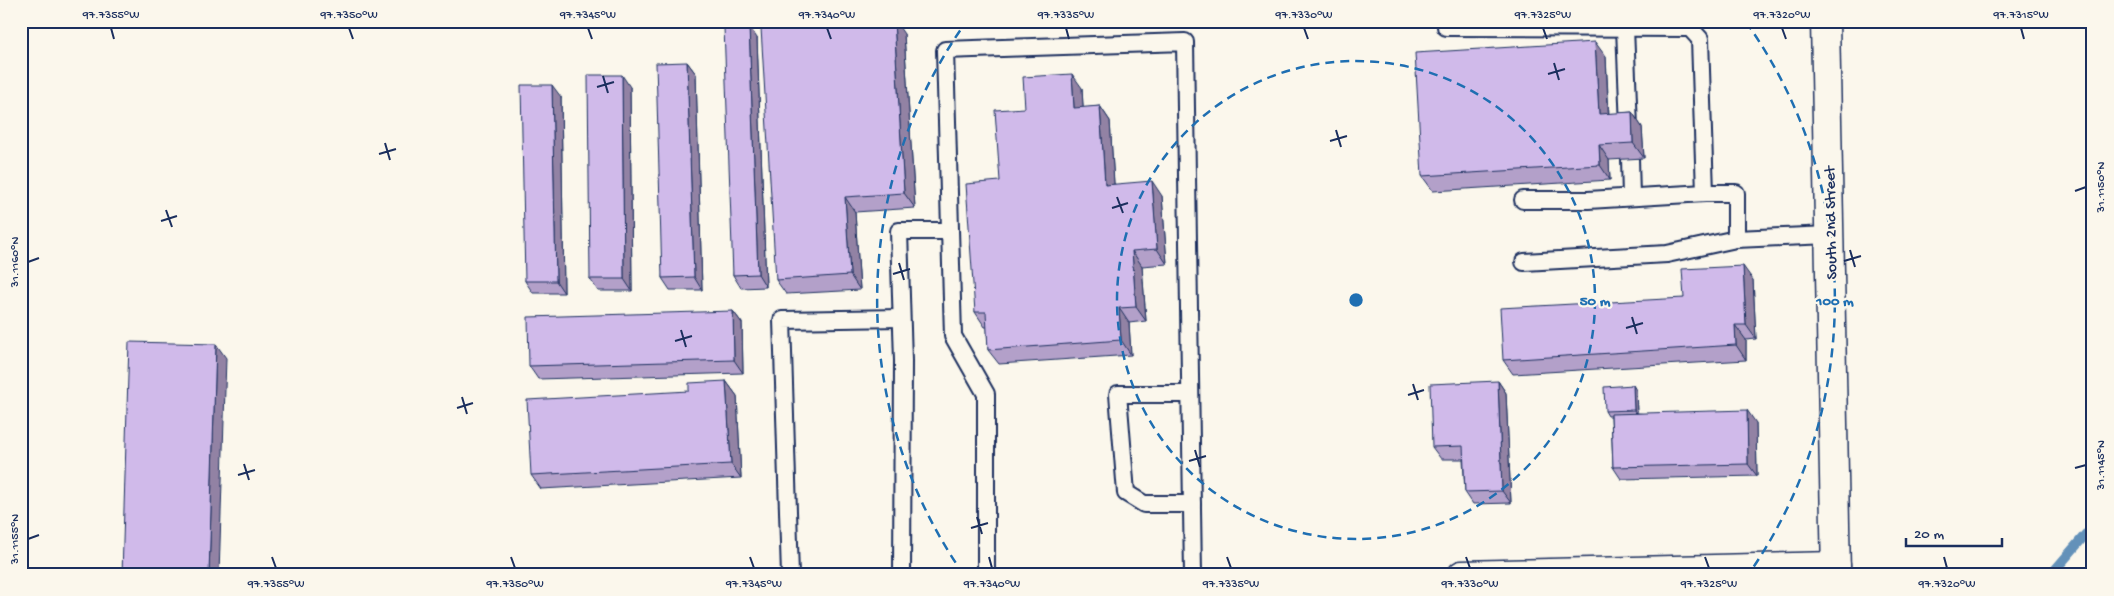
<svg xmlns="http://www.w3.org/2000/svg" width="2114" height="596" font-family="'Gochi Hand',sans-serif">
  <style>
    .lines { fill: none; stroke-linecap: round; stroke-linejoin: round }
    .stream { stroke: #6391b9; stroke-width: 10 }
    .lane-casing { stroke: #1b2f5e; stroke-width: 20 }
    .street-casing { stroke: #1b2f5e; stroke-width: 31 }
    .secondary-casing { stroke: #1b2f5e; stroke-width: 31 }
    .lane { stroke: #fbf7ec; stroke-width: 16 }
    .street { stroke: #fbf7ec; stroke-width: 28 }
    .secondary { stroke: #fbf7ec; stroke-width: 28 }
    .wall { fill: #b3a0c9; stroke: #1b2f5e }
    .shaded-wall { fill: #9282a4; stroke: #1b2f5e }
    .building { fill: #d0baea; stroke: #1b2f5e }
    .ticks { fill: none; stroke: #1b2f5e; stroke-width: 2 }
    .ring { fill: none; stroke: #1f6fb2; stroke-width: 2.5; stroke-dasharray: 9 6 }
    .labels { text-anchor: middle; stroke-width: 4.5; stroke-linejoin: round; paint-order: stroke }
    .street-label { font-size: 16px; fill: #1b2f5e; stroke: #fbf7ec }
    .centre { fill: #1f6fb2; stroke: #fbf7ec; stroke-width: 2.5 }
    .ring-label { font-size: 15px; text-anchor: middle; font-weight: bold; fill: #1f6fb2; stroke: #fbf7ec; stroke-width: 4.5; stroke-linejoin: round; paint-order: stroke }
    .neatline { fill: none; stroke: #1b2f5e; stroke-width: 2 }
    .ticks-label { font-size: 12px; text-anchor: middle; fill: #1b2f5e }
  </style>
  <rect width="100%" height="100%" fill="#fbf7ec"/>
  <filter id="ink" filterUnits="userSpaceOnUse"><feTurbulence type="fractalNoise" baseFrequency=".02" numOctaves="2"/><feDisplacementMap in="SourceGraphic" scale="10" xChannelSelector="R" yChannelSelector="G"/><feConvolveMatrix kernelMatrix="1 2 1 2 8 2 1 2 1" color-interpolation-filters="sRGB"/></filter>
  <g filter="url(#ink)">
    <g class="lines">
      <path class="stream" d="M2054,575l1,-5 31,-36 7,-3"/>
      <g class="lane-casing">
        <g id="lane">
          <path d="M1446,27l244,1 10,11 5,154h31v46l93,-4"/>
          <path d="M1625,28l4,99"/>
          <path d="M1630,158l1,39"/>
          <path d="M1523,200h65l117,-7"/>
          <path d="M1524,262l143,-8 69,-15"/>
          <path d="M1190,394h-72l8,99 18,11h48"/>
          <path d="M790,575l-8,-255 119,-2"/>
          <path d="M902,575l1,-214 -4,-130h51"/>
          <path d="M986,575v-181l-33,-58 -8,-286 240,-8 8,533"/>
        </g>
      </g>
      <g class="street-casing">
        <path id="street" d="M1462,575l374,-9"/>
      </g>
      <g class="secondary-casing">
        <path id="secondary" d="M1825,21l11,554"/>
      </g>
      <use href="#lane" class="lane"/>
      <use href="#street" class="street"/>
      <use href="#secondary" class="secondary"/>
    </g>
    <g class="wall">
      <path d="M904,34l11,174 -60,4 5,78 -74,4 -10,-14z"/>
      <path d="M757,38l9,249 -25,1 -8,-13z"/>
      <path d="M1606,57l3,57 23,-2 10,15 2,31 -35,2 1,20 -177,11 -11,-15z"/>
      <path d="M687,62l9,12 6,216h-32l-8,-12z"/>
      <path d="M630,87l2,204h-34l-8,-12z"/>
      <path d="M1082,88l1,20 17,-2 10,15 4,63 48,12 5,68 -25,2 4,55 -17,2 2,32 -132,9 -11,-14 -1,-23h-2l-10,-15 25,-131z"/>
      <path d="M561,97l3,196h-31l-8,-12z"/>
      <path d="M1753,280l3,59 -10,1v20l-233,14 -10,-14 181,-62z"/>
      <path d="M733,311l9,12 1,50 -205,6 -9,-13z"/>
      <path d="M726,381l11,15 4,82 -200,11 -10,-14z"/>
      <path d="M1498,381l8,12 5,110 -38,1 -8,-12 -2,-33h-22l-9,-12z"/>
      <path d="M1636,390l1,23 119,10 1,53 -136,3 -8,-12 -2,-51h-3l-3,-5z"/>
    </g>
    <g class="shaded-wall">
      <path d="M894,21h1l9,13 11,174 -11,-15z"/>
      <path d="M749,26l8,12 9,249 -8,-13z"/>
      <path d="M1595,42l11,15 3,72 -10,-15z"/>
      <path d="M687,62l9,12 6,216 -8,-13z"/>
      <path d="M1072,74l10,14 2,35 -10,-15z"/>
      <path d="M622,75l8,12 2,204 -8,-12z"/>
      <path d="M552,85l9,12 3,196 -8,-12z"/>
      <path d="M1100,106l10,15 5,78 -10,-14z"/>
      <path d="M1632,112l10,15 2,31 -11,-15z"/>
      <path d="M1599,145l10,15 1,20 -10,-15z"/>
      <path d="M1152,181l10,15 5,68 -10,-15z"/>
      <path d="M845,197l10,15 5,78 -10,-15z"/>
      <path d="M1132,251l10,15 4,55 -10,-14z"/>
      <path d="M1743,266l10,14 3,59 -10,-14z"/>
      <path d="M1119,308l10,15 2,32 -10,-15z"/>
      <path d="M733,311l9,12 1,50 -9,-13z"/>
      <path d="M1735,325l11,15v20l-10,-15z"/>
      <path d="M216,344l10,14 -7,217h-10z"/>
      <path d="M726,381l11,15 4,82 -10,-14z"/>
      <path d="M1498,381l8,12 5,110 -9,-12z"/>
      <path d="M1633,385l3,5 1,25 -3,-5z"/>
      <path d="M1747,410l9,13 1,53 -9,-12z"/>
    </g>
    <g class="building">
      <path d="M860,21h34l10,172 -59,4 5,78 -74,5 -15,-252z"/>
      <path d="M749,26l9,248 -25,1 -9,-248z"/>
      <path d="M1595,42l4,72 33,-2 1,31 -34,2 1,20 -178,11 -7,-123z"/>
      <path d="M687,62l7,215 -32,1 -6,-215z"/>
      <path d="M1072,74l2,34 26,-2 5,79 47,-4 5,68 -25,2 4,56 -17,1 2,32 -133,10 -2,-38h-11l-9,-128 34,-3 -5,-71 30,-2 -2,-31z"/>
      <path d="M588,75h34l2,204h-34z"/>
      <path d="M521,85h31l4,196h-31z"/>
      <path d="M1743,266l3,59h-11l1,20 -233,15 -3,-52 184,-10 -2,-29z"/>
      <path d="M733,311l1,49 -205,6 -1,-49z"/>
      <path d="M129,342l87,2 -7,231h-87z"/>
      <path d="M726,381l5,83 -200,11 -4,-75 162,-9v-8z"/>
      <path d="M1498,381l4,110 -37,1 -2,-46 -31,1 -2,-63z"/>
      <path d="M1633,385l1,25 -29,1 -1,-24z"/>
      <path d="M1747,410l1,54 -135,3 -2,-53z"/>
    </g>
  </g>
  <path class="ticks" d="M111,28l3,11M349,28l4,11M588,28l4,11M827,28l4,11M1066,28l3,11M1304,28l4,11M1543,28l4,11M1782,28l4,11M2021,28l3,11M1554,63l5,17M1548,74l17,-5M603,76l5,17M597,87l17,-5M1336,130l5,17M1330,141l17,-5M385,143l5,17M379,154l17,-5M2075,191l11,-4M1117,197l6,16M1112,208l16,-5M166,210l6,17M161,221l16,-5M1850,250l5,17M1844,261l17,-5M28,262l11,-4M899,263l5,17M893,274l17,-5M1632,317l5,17M1626,328l17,-5M681,330l5,17M675,341l17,-5M1413,384l5,16M1408,395l16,-5M462,397l5,17M457,408l16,-5M1195,450l5,17M1189,461l17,-5M244,464l5,16M2075,468l11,-3M238,475l17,-5M977,517l5,17M971,528l17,-5M28,539l11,-4M272,557l4,11M511,557l4,11M750,557l4,11M989,557l3,11M1227,557l4,11M1466,557l4,11M1705,557l4,11M1944,557l3,11"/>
  <g class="ring">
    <circle cx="1356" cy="300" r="239"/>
    <path d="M964 575A479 479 0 0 1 966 22M1746 22A479 479 0 0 1 1748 575"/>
  </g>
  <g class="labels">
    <g class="street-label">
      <text transform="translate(1829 223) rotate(-91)" y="6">South 2nd Street</text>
    </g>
  </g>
  <circle cx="1356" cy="300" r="8" class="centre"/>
  <g class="ring-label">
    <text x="1595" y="305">50 m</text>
    <text x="1835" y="305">100 m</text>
  </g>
  <rect width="2114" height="596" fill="none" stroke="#fbf7ec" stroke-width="55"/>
  <path d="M1906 538v8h96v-8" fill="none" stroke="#1b2f5e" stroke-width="2.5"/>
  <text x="1914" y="538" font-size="15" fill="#1b2f5e" stroke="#fbf7ec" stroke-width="4" paint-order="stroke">20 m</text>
  <rect x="28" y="28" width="2058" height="540" class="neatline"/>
  <g class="ticks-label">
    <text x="111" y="18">97.7355°W</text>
    <text x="349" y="18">97.7350°W</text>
    <text x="588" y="18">97.7345°W</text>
    <text x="827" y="18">97.7340°W</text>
    <text x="1066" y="18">97.7335°W</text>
    <text x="1304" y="18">97.7330°W</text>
    <text x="1543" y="18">97.7325°W</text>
    <text x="1782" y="18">97.7320°W</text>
    <text x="2021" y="18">97.7315°W</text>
    <text transform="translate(2100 187) rotate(-90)" y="4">31.1150°N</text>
    <text transform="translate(14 262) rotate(-90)" y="4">31.1160°N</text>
    <text transform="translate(2100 465) rotate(-90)" y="4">31.1145°N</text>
    <text transform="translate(14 539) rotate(-90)" y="4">31.1155°N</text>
    <text x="276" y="587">97.7355°W</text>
    <text x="515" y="587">97.7350°W</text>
    <text x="754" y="587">97.7345°W</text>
    <text x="992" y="587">97.7340°W</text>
    <text x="1231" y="587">97.7335°W</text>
    <text x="1470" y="587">97.7330°W</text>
    <text x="1709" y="587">97.7325°W</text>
    <text x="1947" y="587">97.7320°W</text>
  </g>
</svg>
